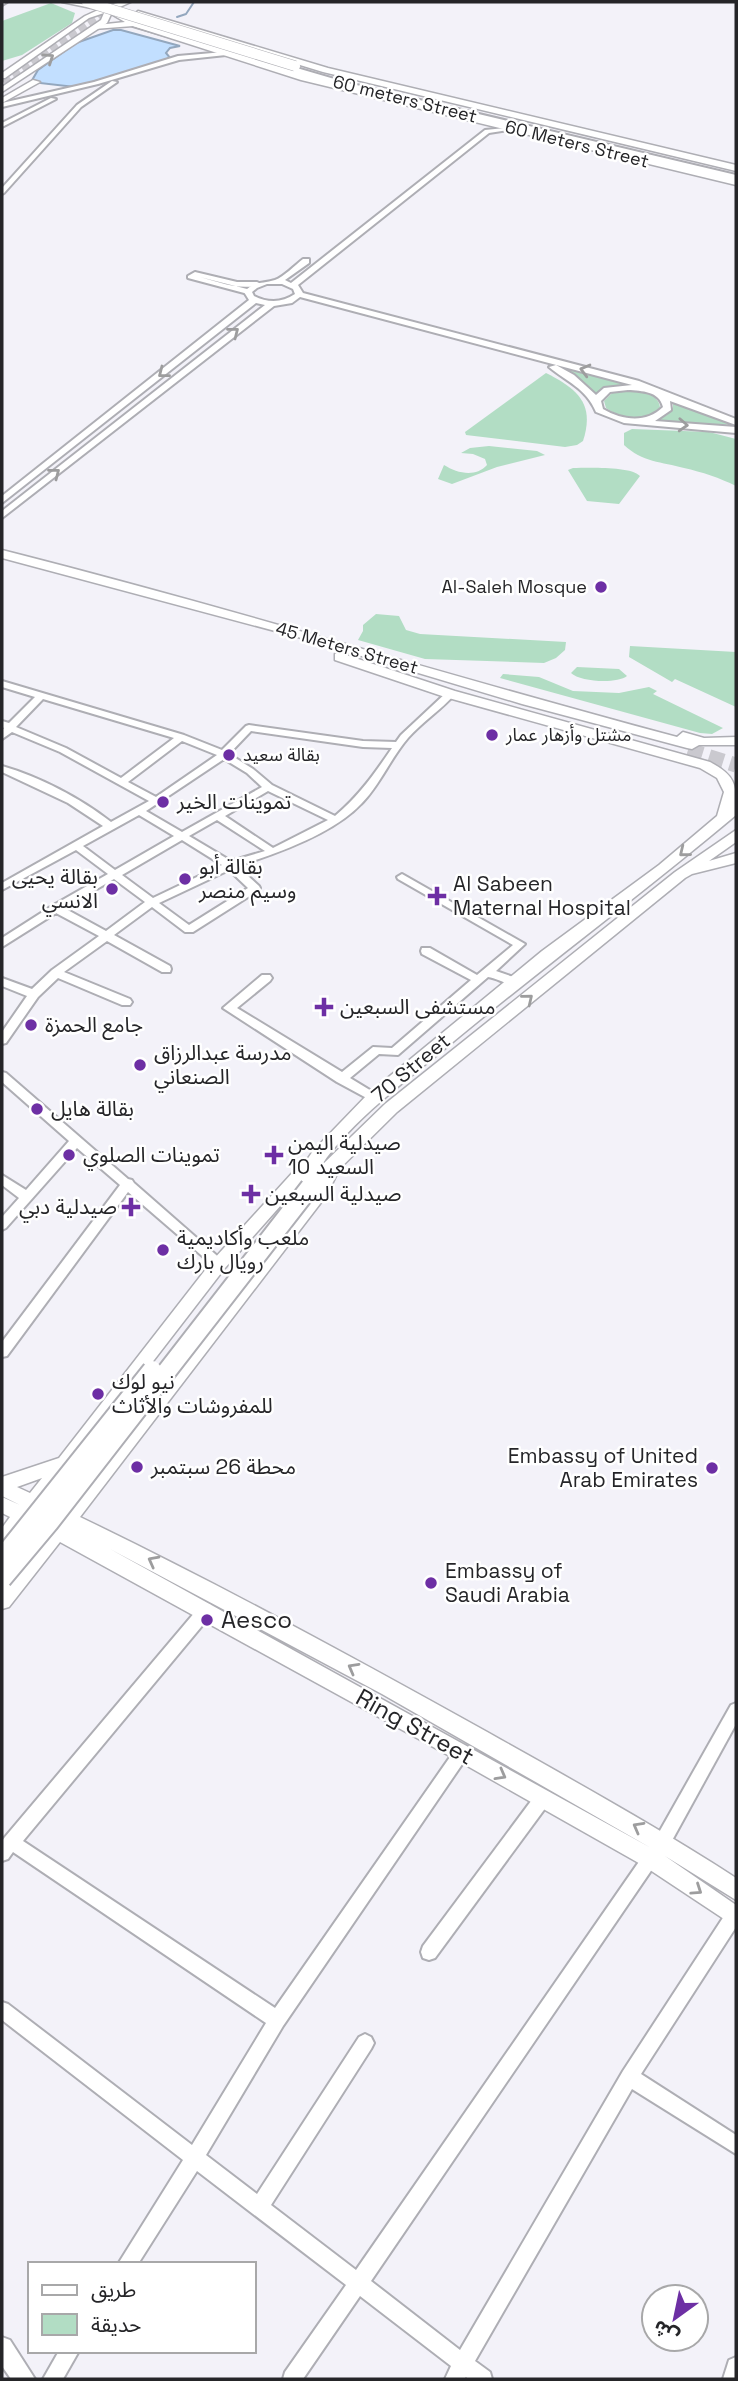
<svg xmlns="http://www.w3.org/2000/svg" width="738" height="2381" font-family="'Space Grotesk','Noto Sans Arabic',sans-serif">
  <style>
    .green { fill: #b2ddc4 }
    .water { fill: #c2dfff; stroke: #93a7be; stroke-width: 2 }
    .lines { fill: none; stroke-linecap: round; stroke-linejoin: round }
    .stream { stroke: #93a7be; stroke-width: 2 }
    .secondary-tunnel { stroke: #cac9cf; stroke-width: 8; stroke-dasharray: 8 3.5; stroke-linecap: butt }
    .primary-tunnel { stroke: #cac9cf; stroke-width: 15; stroke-dasharray: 15 7; stroke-linecap: butt }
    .minor-casing { stroke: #aeaeb4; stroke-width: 4 }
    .tertiary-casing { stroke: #aeaeb4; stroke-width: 4 }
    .secondary-casing { stroke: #aeaeb4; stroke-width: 3 }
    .primary-casing { stroke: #aeaeb4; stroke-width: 3 }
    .trunk-casing { stroke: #aeaeb4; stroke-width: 4 }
    .minor { fill: #fff; fill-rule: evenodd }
    .tertiary { fill: #fff; fill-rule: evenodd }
    .secondary { fill: #fff; fill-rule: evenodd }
    .primary { fill: #fff; fill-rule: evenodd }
    .trunk { fill: #fff; fill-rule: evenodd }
    .primary-bridge-casing { stroke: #aeaeb4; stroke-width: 22; stroke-linecap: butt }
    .trunk-bridge-casing { stroke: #aeaeb4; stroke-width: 11; stroke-linecap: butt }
    .primary-bridge { stroke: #fff; stroke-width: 18 }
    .trunk-bridge { stroke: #fff; stroke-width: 10 }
    .oneway { stroke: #9d9d9e }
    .poi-dot { fill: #6d2fa4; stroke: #fff; stroke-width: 2.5 }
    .labels { text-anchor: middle; stroke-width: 5; stroke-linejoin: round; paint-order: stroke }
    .far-street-label { font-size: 18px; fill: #252528; stroke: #fff }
    .far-poi-label { font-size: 18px; fill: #252528; stroke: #fff; text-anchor: start }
    .poi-label { font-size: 21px; fill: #252528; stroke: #fff; text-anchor: start }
    .street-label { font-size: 21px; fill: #252528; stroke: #fff }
    .near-poi-label { font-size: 24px; fill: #252528; stroke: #fff; text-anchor: start }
    .near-street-label { font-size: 24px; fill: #252528; stroke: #fff }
  </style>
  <rect width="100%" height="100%" fill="#f3f2f9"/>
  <g class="green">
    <path d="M51,3l24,10 -3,10 -50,32 -20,6v-40z"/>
    <path d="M559,367l73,18 -37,10 -15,-16z"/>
    <path d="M546,373c32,16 49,31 37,68l-6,4 -12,2 -99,-12 -1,-3z"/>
    <path d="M629,391c12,1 29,2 31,16 -13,15 -39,12 -54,1l-2,-7 8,-8z"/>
    <path d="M673,400l61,25 -80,-4 13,-6 6,-8z"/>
    <path d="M632,429l77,3 27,7v47c-16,-8 -34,-14 -52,-18 -22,-6 -42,-6 -60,-23v-12z"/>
    <path d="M489,446l48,5 8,4 -48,12 -45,17 -14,-5 6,-14c13,8 31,13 43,0l-2,-6 -12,-5 -12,-1 9,-5z"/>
    <path d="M573,468c15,0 57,-2 67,8l-21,28 -32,-3 -19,-31z"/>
    <path d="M376,614l23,2 7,14 14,4 146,8 -1,8 -9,8 -12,5 -119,-4 -67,-19 5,-9v-6z"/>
    <path d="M630,646l106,6v55l-61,-28 -3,3 -43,-25z"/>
    <path d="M577,667l42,2 8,7c-10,8 -47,6 -56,-3z"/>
    <path d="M503,674l36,3 34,14 46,2 30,-6 8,4 -4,3 70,34 -11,6 -12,-1 -200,-55z"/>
  </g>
  <path class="water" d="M113,30h8l59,16 -10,2 -4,5 5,6 -96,28 -44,-5 7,-12 38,-27z"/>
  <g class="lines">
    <path class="stream" d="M177,17l9,-3 8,-12"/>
    <path class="secondary-tunnel" d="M4,83l117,-81"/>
    <path class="primary-tunnel" d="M688,750l48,15"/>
    <g class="minor-casing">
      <g id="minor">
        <path d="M2,2h5l-5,3z"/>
        <path d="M224,52l2,3 -47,5 -81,24 -96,23v-4l92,-21 84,-26z"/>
        <path d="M112,81l5,1 -36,25 -77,86 -2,1v-6l75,-83z"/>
        <path d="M51,98l5,1 -54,28v-4z"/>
        <path d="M195,272l42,10h20l4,2c-19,8 -45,-3 -65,-8l55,14 1,2 -4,2 -60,-16v-2z"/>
        <path d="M2,681l182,54 38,15 24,-24 3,-1 114,16 33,1 5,-7 46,-43h6l2,2c-14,16 -33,28 -47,44 -18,21 -28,47 -47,66 -28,30 -85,50 -124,62l22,20 1,2 -1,2 -66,42h-8l-33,-25 -38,28 56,31 1,3 -1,3h-8l-55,-31 -43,31 66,27 2,3 -2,3h-8l-64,-27 -20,19 -32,46 -4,1v-12l25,-36 -25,-10v-8l30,11 20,-19 47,-34 -43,-23 -54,34v-9l50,-32 56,-32 -32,-24 -74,40v-7l101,-57 -35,-23 -66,-31v-6c38,11 78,32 109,56l38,-21 -89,-49 -48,-20 -10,7v-8l2,-3 -2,-1v-6l7,2 26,-26 -33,-10zM43,699l131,39 -53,40 -55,-30 -50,-21zM251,731l112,16 29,1c-17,25 -33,48 -57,68l-63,-31 -19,-16 -24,-15zM182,741l35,14 -61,42 -28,-15zM224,759l23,14 15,14 -80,45 -36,-21zM268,791l60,29 -55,28 -48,-32zM139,815l35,21 -59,34 -32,-24zM217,820l48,31 -34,10 -42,-25zM182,840l40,25 -69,33 -31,-23zM229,870l19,18 -59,37 -30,-22zM114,879l31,23 -39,29 -42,-23z"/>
        <path d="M402,874l123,70 -29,27 23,8 2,3 -2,3c-10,2 -21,-7 -31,-8l-90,78 -19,-1 -29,24 28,17 2,3 -2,3 -4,1 -37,-20 -114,-74 39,-33h8l2,3 -2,3 -33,27 105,64 31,-25 19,1 79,-68 -49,-26 -1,-3 1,-3h8l47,27 36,-30 -115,-66 -1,-2z"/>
        <path d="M2,1072l4,1 122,106 4,1 2,3 89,78 2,3 -2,3h-8l-87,-75 -121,164 -5,1v-15l118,-157 -43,-37 -71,80 -4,2v-13l17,-19 -17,-13v-10l24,15 43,-49 -67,-59z"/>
        <path d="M206,1603l5,2 2,5 -2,5 -188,226 252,167 182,-261 5,-2 5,2 3,5 -3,5 -184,269 -77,129 51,39 102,-157 6,-3 6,3 3,6 -3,6 -100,156 85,65 289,-417 6,-2 6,2 2,6 -288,422 89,69 163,-279 105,-161 8,-1v18l-95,147 95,61v19l-104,-65 -157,272 15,11 2,7h-24l-2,-2 -2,2h-19l6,-13 -91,-70 -57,83h-20l2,-7 61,-87 -149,-114 -59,93h-20l65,-104 -181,-140v-18l6,2 184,141 74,-122 -253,-171 -5,7 -6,2v-20l3,-4 196,-232z"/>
        <path d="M736,1703v21l-67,122 -6,3 -6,-3 -2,-5 2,-5 74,-131z"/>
        <path d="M543,1790l6,3 2,5 -2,5 -114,155 -6,2 -6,-2 -2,-6 2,-6 114,-153z"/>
        <path d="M59,2351h20l-16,28h-20z"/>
        <path d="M736,2357v22h-13l6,-19z"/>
      </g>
    </g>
    <g class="tertiary-casing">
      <g id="tertiary">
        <path d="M514,127v2l-25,4 -191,152 5,8 336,88 97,38v6l-66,-24 1,9 -16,11 81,6v6l-112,-10 -28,-11c-10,-24 -29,-30 -47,-45l7,-2 18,10 22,20 8,-7 28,-3 -332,-88 -8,6 -18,3 -272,212v-7l263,-206 -9,-2 -254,200v-7l247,-196 -5,-8c10,-11 18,-8 31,-12 9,-3 20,-15 28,-21h6v4l-24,17 6,3 194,-153zM267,284h15l11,5 2,5c-13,9 -27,9 -41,2l-2,-4 5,-4zM628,390c14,1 31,1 35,17 -17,17 -41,13 -60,2l-2,-8 9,-9z"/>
        <path d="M2,2337l8,3 25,39h-24l-9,-13z"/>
      </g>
    </g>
    <g class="secondary-casing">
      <g id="secondary">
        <path d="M122,2h9l-18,8 -6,13 -105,69v-5l99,-67 3,-7 -15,5 -84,60h-3v-5l83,-57 24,-11z"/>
        <path d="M33,80l7,2 -38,21v-5z"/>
        <path d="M309,1158l8,6 -3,4 -89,100 -179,232 19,9 249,-320 13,-27h12l2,4 -15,30 -246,321c139,67 274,141 409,216 83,47 167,93 247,145v22l-71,-44 71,49v22l-92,-61 -189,-107 -395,-217 -51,65 -7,2v-22l43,-53 -19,-9 -18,22 -6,2v-21l8,-11 -8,-4v-16l18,8 -18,-9v-19l57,-19 154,-198 91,-100zM42,1478l-12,15 -13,-6zM110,1549l272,145 269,154z"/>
      </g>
    </g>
    <g class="primary-casing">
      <g id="primary">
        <path d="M62,2l37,4v-4h6l14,12 20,8 168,54 429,103v6l-435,-105 -168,-54 -39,3 3,-4 28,-3 -19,-11z"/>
        <path d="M138,11l190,57 408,97v6l-413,-99 -188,-57z"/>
        <path d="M2,550c226,57 449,127 675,187l6,-5 21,6 32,-1v8h-37l-7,4 -5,-1 -165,-44 -217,-65 -303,-81z"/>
        <path d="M340,653l115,38 255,71c28,15 26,24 26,53 -94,79 -193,152 -288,231 -41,34 -97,75 -127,120l64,-62 290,-232 61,-42v12l-27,19 27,-8v10l-44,11 -7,4 -288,234 -81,80 -6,1 -18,-2 -3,-5 24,-35 55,-57 174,-143 117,-86 58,-49 7,-24 -7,-14 -17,-10 -255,-71 -110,-37v-6z"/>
      </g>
    </g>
    <g class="trunk-casing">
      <path id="trunk" d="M136,21l212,62 388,92v6l-394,-94 -209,-61z"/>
    </g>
    <use href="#minor" class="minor"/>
    <use href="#tertiary" class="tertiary"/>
    <use href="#secondary" class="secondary"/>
    <use href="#primary" class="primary"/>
    <use href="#trunk" class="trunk"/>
    <g class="primary-bridge-casing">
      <g id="primary-bridge">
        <path d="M2,1558l150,-188"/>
        <path d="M2,1579l47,-56 261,-336"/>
      </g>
    </g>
    <g class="trunk-bridge-casing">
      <path id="trunk-bridge" d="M87,2l208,64"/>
    </g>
    <use href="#primary-bridge" class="primary-bridge"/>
    <use href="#trunk-bridge" class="trunk-bridge"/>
  </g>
  <defs><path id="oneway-chevron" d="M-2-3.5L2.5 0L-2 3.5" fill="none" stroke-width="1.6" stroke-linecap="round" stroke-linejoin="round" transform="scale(1.75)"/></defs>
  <g class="oneway">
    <use href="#oneway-chevron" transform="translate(49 58) rotate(-34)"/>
    <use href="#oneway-chevron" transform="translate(234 332) rotate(-38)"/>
    <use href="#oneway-chevron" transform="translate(585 370) rotate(-165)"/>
    <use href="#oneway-chevron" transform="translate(163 373) rotate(142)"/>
    <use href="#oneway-chevron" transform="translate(683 425) rotate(3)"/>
    <use href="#oneway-chevron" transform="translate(55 473) rotate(-38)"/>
    <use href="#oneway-chevron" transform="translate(684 852) rotate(141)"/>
    <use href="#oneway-chevron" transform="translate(528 999) rotate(-39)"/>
    <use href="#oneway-chevron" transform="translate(153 1561) rotate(-152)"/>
    <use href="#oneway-chevron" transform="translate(353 1668) rotate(-151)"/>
    <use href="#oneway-chevron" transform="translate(501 1775) rotate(29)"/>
    <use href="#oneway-chevron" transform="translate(638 1827) rotate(-151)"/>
    <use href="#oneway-chevron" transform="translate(697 1890) rotate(34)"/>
  </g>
  <g class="poi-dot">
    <circle cx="601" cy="587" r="7"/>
    <circle cx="492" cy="735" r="7"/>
    <circle cx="229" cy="755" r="7"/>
    <circle cx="163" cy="802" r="7"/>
    <circle cx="185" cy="879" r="7"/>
    <circle cx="112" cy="889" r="7"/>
    <path d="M433.5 885.5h7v7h7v7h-7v7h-7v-7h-7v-7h7z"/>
    <path d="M320.5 996.5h7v7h7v7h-7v7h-7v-7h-7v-7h7z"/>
    <circle cx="31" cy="1025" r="7"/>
    <circle cx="140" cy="1065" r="7"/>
    <circle cx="37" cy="1109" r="7"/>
    <circle cx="69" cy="1155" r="7"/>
    <path d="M270.5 1144.5h7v7h7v7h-7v7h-7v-7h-7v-7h7z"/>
    <path d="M247.5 1183.5h7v7h7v7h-7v7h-7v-7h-7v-7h7z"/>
    <path d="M127.5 1196.5h7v7h7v7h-7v7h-7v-7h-7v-7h7z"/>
    <circle cx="163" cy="1250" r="7"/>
    <circle cx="98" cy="1394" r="7"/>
    <circle cx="137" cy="1467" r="7"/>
    <circle cx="712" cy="1468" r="7"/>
    <circle cx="431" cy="1583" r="7"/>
    <circle cx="207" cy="1620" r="7"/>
  </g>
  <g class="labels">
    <g class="far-street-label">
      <text transform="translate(405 99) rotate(14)" y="6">60 meters Street</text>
      <text transform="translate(577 144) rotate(14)" y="6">60 Meters Street</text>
      <text transform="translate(347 648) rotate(16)" y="6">45 Meters Street</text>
    </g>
    <g class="far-poi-label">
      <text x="587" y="593" text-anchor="end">Al-Saleh Mosque</text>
      <text x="506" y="741">مشتل وأزهار عمار</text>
      <text x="243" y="761">بقالة سعيد</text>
    </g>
    <g class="poi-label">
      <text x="177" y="809">تموينات الخير</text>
      <text x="199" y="874">بقالة أبو<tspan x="199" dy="24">وسيم منصر</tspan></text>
      <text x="98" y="884" text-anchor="end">بقالة يحيى<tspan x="98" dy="24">الانسي</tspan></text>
      <text x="453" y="891">Al Sabeen<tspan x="453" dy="24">Maternal Hospital</tspan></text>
      <text x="340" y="1014">مستشفى السبعين</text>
      <text x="45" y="1032">جامع الحمزة</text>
      <text x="154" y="1060">مدرسة عبدالرزاق<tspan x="154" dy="24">الصنعاني</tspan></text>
      <text x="51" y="1116">بقالة هايل</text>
      <text x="288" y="1150">صيدلية اليمن<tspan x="288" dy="24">السعيد 10</tspan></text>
      <text x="83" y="1162">تموينات الصلوي</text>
      <text x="265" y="1201">صيدلية السبعين</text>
      <text x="117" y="1214" text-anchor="end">صيدلية دبي</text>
      <text x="177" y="1245">ملعب وأكاديمية<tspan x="177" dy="24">رويال بارك</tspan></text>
      <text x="112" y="1389">نيو لوك<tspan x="112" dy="24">للمفروشات والأثاث</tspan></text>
      <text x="698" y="1463" text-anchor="end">Embassy of United<tspan x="698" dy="24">Arab Emirates</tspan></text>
      <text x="151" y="1474">محطة 26 سبتمبر</text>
      <text x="445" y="1578">Embassy of<tspan x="445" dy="24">Saudi Arabia</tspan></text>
    </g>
    <g class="street-label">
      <text transform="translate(411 1068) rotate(-40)" y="7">70 Street</text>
    </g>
    <g class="near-poi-label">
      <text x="221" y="1628">Aesco</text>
    </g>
    <g class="near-street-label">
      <text transform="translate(415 1727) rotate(29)" y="8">Ring Street</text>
    </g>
  </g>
  <rect width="738" height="2381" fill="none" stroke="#252528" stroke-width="7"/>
  <rect x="28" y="2262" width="228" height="91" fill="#ffffff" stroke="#a8a8a9" stroke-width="2"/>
  <rect x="42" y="2285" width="35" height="10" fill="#ffffff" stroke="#a8a8a9" stroke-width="2"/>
  <text x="91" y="2297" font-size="21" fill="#252528">طريق</text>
  <rect x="42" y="2314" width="35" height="21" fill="#b2ddc4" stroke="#a8a8a9" stroke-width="2"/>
  <text x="91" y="2332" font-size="21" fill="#252528">حديقة</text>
  <g transform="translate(675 2318) rotate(213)"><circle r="33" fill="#ffffff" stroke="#a8a8a9" stroke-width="2"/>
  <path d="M0-5L12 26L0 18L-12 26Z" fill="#6d2fa4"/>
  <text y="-10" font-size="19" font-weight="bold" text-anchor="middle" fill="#252528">ش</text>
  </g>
</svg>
